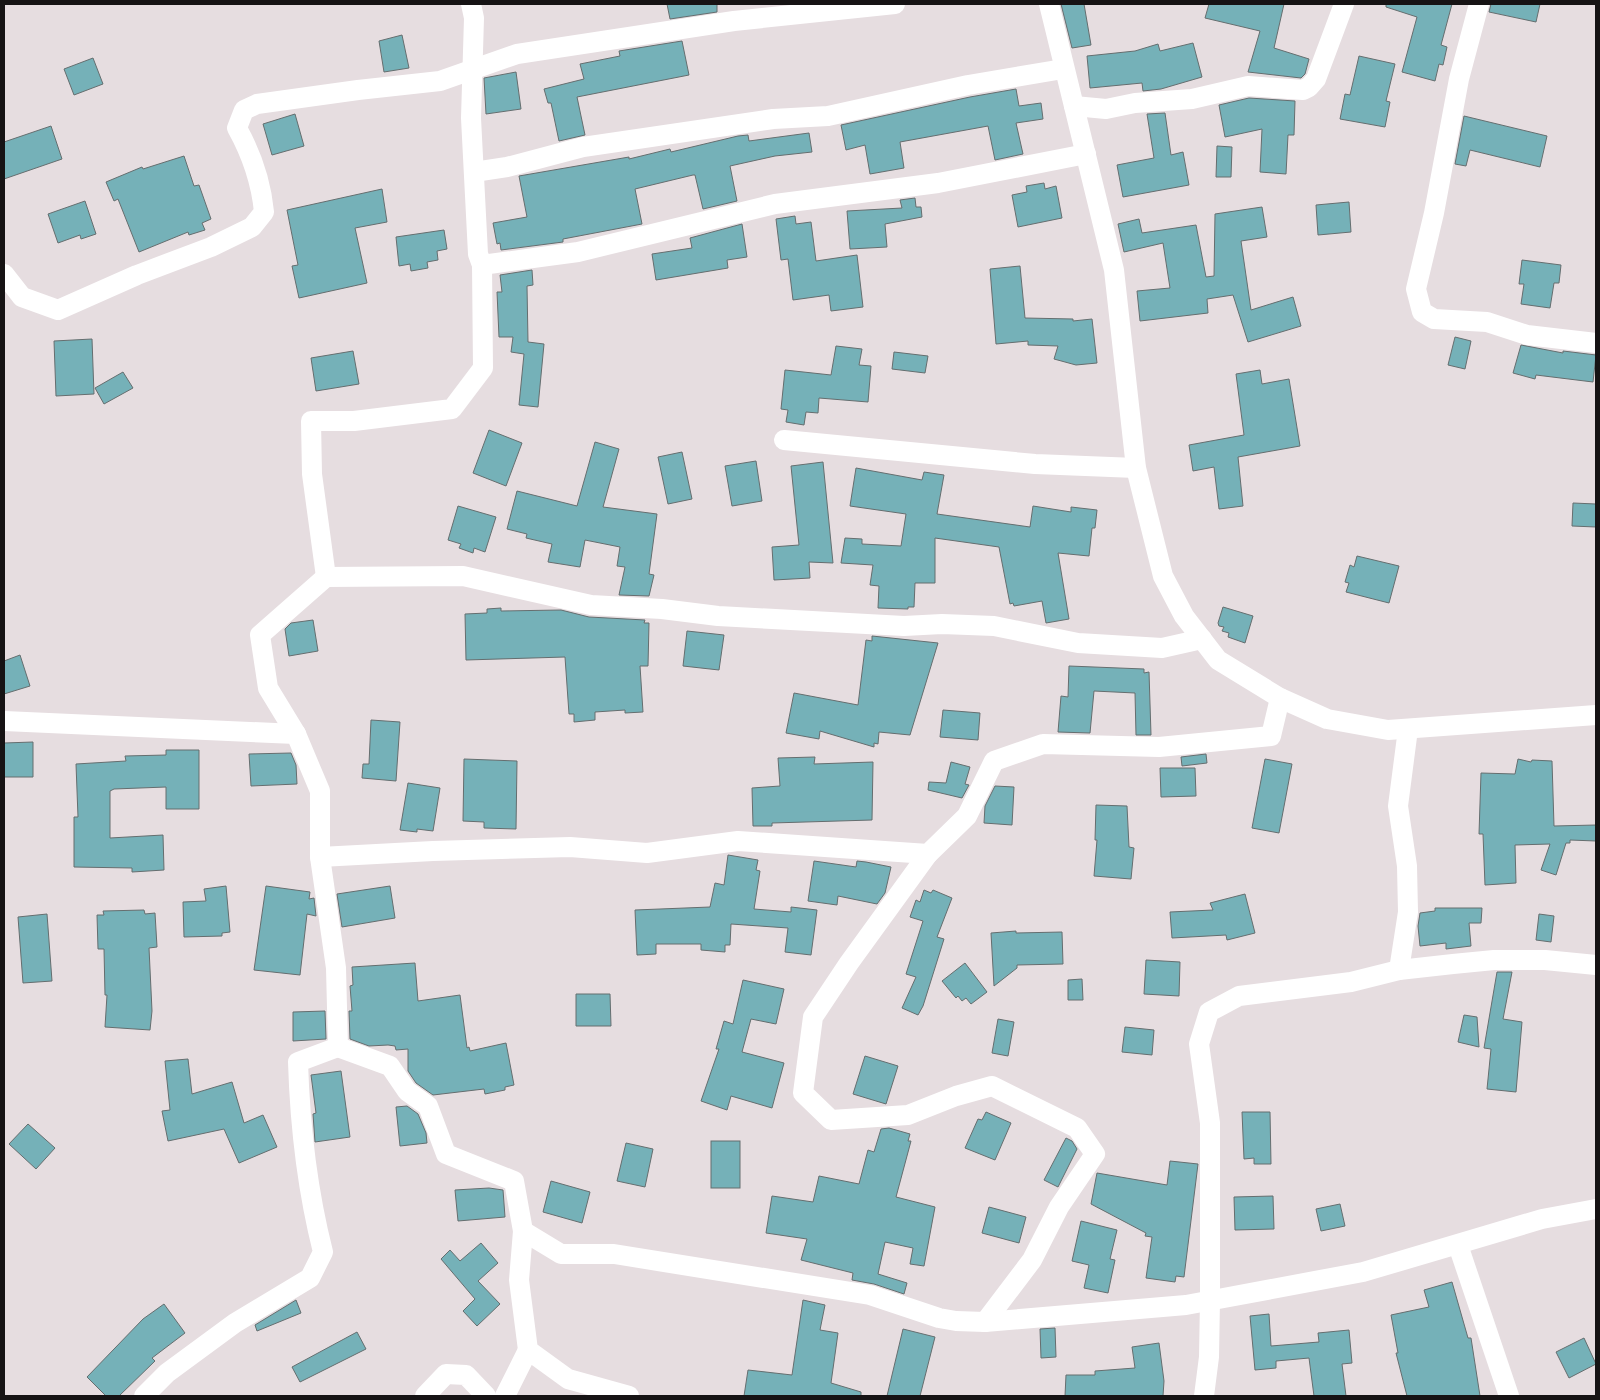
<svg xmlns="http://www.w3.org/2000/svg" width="1600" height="1400" font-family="'PT Serif',serif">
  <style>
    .building { fill: #75b1b8; stroke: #656e6f }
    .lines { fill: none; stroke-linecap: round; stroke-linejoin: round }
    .minor { stroke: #fff; stroke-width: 20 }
  </style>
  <rect width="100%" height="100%" fill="#e6dde0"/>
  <g class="building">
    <path d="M667,4h50v8l-47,7z"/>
    <path d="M1061,4h23l7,41 -19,3z"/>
    <path d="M1209,4h75l-10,44 35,11 -4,15 -4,4 -53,-6 12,-41 -55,-13z"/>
    <path d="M1386,4h66l-11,41 6,2 -4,18 -4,-1 -4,17 -33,-9 15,-55 -31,-10z"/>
    <path d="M1491,4h49l-4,18 -47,-10z"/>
    <path d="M402,35l7,33 -25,4 -5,-31z"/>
    <path d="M682,41l7,34 -112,22 8,38 -26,6 -8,-38h-3l-4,-14 40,-10 -4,-15 40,-8 -1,-5z"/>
    <path d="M1193,43l9,34 -41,12 -18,2 -1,-8 -52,5 -3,-32 48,-5 23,-7 2,7z"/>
    <path d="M1359,56l36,8 -9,37 4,1 -5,25 -45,-8 5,-25 5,1z"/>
    <path d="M93,58l10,26 -29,11 -10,-26z"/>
    <path d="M516,72l5,37 -35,5 -2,-36z"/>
    <path d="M1016,89l3,17 22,-3 2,16 -27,4 7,31 -28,6 -7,-34 -88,16 4,26 -34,6 -5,-29 -19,5 -5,-25 129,-28z"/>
    <path d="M1249,98l46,3 -1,34h-6l-2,39 -26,-2 2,-43 -37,8 -6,-32z"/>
    <path d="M1165,113l6,42 12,-3 6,33 -66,12 -6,-32 37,-7 -7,-44z"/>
    <path d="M295,114l9,32 -32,9 -9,-31z"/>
    <path d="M1464,116l83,20 -7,31 -70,-17 -4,16 -11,-2z"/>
    <path d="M51,126l11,33 -58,20v-37z"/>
    <path d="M809,133l3,19 -37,4 -45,10 7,35 -34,8 -8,-34h-2l-58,14 7,35 -79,15v3l-62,8 -1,-7 -3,1 -4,-21 34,-6 -8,-41 110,-19v2l41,-10 1,3 67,-16 10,-1 1,6z"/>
    <path d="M1217,146l15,1 -1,30h-15z"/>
    <path d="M184,156l10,30 5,-1 12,34 -9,4 3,7 -16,5 -1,-3 -49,20 -21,-53 -4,2 -8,-19 36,-15 1,2z"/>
    <path d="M1044,183l1,6 11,-3 6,32 -44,9 -6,-32 15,-3 -1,-6z"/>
    <path d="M382,189l5,33 -32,6 12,55 -68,15 -7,-32 6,-1 -11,-55z"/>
    <path d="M915,198l1,9h5l1,10 -37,7 2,23 -37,2 -3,-38 55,-3 -2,-8z"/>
    <path d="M85,201l11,33 -15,5 -1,-4 -22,8 -10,-29z"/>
    <path d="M1349,202l2,30 -33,3 -2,-30z"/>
    <path d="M1262,207l5,30 -26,4 10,69 42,-13 8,29 -53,16 -15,-47 -26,4 1,14 -68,8 -3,-30 33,-3 -7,-45 -39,9 -6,-28 21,-5 3,14 54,-8 10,52 8,-1 1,-62z"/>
    <path d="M795,216l1,8 15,-2 5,39 41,-6 6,52 -32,4 -2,-16 -36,5 -5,-41 -7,1 -5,-41z"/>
    <path d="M742,224l5,33 -20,3 1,8 -72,12 -4,-26 40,-6 -2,-10z"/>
    <path d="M444,230l3,19 -10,2 1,9 -11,2 1,6 -17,3 -1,-7 -11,2 -3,-29z"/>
    <path d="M1522,260l39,5 -2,18h-5l-4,25 -29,-4 3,-20h-5z"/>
    <path d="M1020,266l5,52 48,1v2l19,-2 5,44 -21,2 -22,-6 4,-13 -30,-1v-4l-32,3 -6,-75z"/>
    <path d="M532,270l1,15 -6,1 1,56 16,2 -6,63 -19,-2 5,-51 -13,-2 2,-15h-14l-2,-45h5l-2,-17z"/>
    <path d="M1455,337l16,4 -6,28 -17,-4z"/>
    <path d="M92,339l2,55 -38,2 -2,-55z"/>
    <path d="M1521,345l42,8v-2l33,4 -3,27 -57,-7 -1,4 -22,-6z"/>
    <path d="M836,346l26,3 -3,16 12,1 -3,36 -49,-4 -1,15 -12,-1 -2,13 -18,-3 2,-12 -7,-1 4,-39 46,5z"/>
    <path d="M353,351l6,33 -43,7 -5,-33z"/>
    <path d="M894,352l34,4 -3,17 -33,-4z"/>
    <path d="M1260,370l2,14 27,-5 11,67 -62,11 5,49 -24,3 -5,-42 -21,4 -4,-26 55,-10 -8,-61z"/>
    <path d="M123,372l10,16 -29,16 -9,-16z"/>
    <path d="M489,430l33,13 -16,43 -33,-13z"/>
    <path d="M595,442l24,7 -16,58 54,7 -8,60 5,1 -5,21 -30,-1 6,-28 -8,-1 3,-19 -35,-7 -5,27 -32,-5 4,-18 -26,-6 1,-4 -20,-5 10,-38 60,15z"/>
    <path d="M682,452l10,47 -24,5 -10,-47z"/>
    <path d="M756,461l6,40 -30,5 -7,-40z"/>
    <path d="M823,462l10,101 -24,-1 1,16 -36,2 -2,-33 27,-2 -8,-79z"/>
    <path d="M856,468l66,12 2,-8 20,3 -7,39 93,13 3,-21 38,6v-5l26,3 -2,18h-3l-3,28 -31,-3 11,66 -23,4 -4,-22 -28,5 -1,-3 -3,1 -11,-57 -64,-9v45h-20l-1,24h-6v2l-30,-1 1,-22 -9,-1 3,-20 -32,-2 4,-25 17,1v5l39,2 5,-32 -56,-8z"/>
    <path d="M1573,503l23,1v23l-24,-1z"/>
    <path d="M458,506l38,11 -11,35 -11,-4 -1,5 -14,-5 2,-4 -13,-4z"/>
    <path d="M1357,556l42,10 -10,37 -43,-11 3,-9 -4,-1 5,-17 4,2z"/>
    <path d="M1223,607l30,9 -8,27 -17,-6 1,-4 -7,-2 2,-4 -5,-1 -1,-3z"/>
    <path d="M501,608v3l60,-1 28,7 56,3 -1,3h5l-1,43h-8l3,46 -18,1v-3l-30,2v8l-21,2v-8h-5l-4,-57 -99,3 -1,-46 22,-1v-4z"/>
    <path d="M313,620l5,31 -29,5 -4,-27 6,-6z"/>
    <path d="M687,631l37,4 -5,35 -36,-4z"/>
    <path d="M872,636l66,7 -28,92 -31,-3 -1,12 -4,-1v4l-54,-16 -1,8 -33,-6 8,-40 64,12 8,-65 6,1z"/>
    <path d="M20,655l10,31 -26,8v-33z"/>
    <path d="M1069,666l75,3v4l5,-1 2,63h-15l-1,-42 -41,-2 -4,42 -32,-1 3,-36 7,1z"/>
    <path d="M943,710l37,3 -2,27 -38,-3z"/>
    <path d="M371,720l29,2 -4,59 -34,-3 1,-14h6z"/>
    <path d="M33,742v35h-29v-34z"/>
    <path d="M166,750h33v59h-33v-22l-52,2 -4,2v47l53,-3 1,35 -32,2v-4l-58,-1v-50h4l-2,-53 50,-3 -1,-5 41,-1z"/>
    <path d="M291,753l5,12 1,19 -46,2 -2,-32z"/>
    <path d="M1206,754l1,9 -25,3 -1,-9z"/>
    <path d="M815,757l-1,7 59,-2 -1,58 -100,3v3h-19l-1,-38 28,-2 -2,-28z"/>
    <path d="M464,759l53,2 -1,68 -32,-1v-6l-21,-1z"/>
    <path d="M1265,759l27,5 -13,69 -27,-5z"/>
    <path d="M1518,759l13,3 1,-2 20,1 2,65 42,-1v16l-26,-1v3h-4l-10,32 -15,-5 9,-26 -35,1 1,38 -31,2 -2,-51h-4l2,-61 34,1z"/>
    <path d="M951,762l19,5 -5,17 4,1 -7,13 -34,-8 1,-8 17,1z"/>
    <path d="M1160,768h35l1,28 -35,1z"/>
    <path d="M408,783l32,5 -7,43 -16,-2v3l-17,-2z"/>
    <path d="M995,786l19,1 -2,38 -28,-2 1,-17z"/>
    <path d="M1096,805l31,1 2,41 5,1 -3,31 -37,-3 3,-36h-2z"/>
    <path d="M728,855l30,5 -2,10 4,1 -6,38 37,3v-5l26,3 -6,45 -26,-3 3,-24 -57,-4 -1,21h-5v7l-24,-2v-6h-45v10l-19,1 -2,-45 75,-3 5,-24 9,2z"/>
    <path d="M814,861l42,6 1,-6 9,1 25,5 -6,26 -8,11 -39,-8 -1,9 -29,-4z"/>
    <path d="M226,886l4,46 -8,1v3l-38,1 -1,-35 23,-1 -2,-12z"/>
    <path d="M266,886l44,6 -1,7 5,-1 2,18 -9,-2 -7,61 -46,-5z"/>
    <path d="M390,886l5,32 -53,9 -5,-33z"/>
    <path d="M924,890l7,3 2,-3 19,8 -15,39 7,2 -21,67 -5,9 -16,-7 14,-31 -10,-3 17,-53 -13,-4 6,-17 4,2z"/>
    <path d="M1245,894l10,39 -28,7 -1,-5 -54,3 -2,-26 43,-2 -3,-7z"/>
    <path d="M1435,908h47l-1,15h-12l2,23 -25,3v-6l-26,3 -2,-20 2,-13 15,-2z"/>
    <path d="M144,910l1,4 10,-1 2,34 -8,1 3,63 -2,19 -45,-3 2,-32h-2l-1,-46h-6l-1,-34h7l-1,-4z"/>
    <path d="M47,914l5,67 -29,2 -5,-66z"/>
    <path d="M1539,914l15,2 -3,26 -15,-2z"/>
    <path d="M1016,931v2l46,-1 1,32 -46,1v3l-23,18 -3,-53z"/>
    <path d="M1146,960l34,2 -1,34 -35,-2z"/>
    <path d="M415,963l3,38 42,-6 7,53 2,-1 1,4 36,-8 8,42 -9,2v3l-20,4 -1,-5 -51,6 -17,-12 -8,-12v-22l-12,1 -1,-4 -7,-1 -19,1 -19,-7 -1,-28h3l-2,-25 3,-1 -1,-18z"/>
    <path d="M965,963l22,29 -16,12 -5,-6 -4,3 -4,-5 -2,2 -14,-17z"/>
    <path d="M1497,972h15l-9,47 19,3 -6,70 -29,-3 4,-40 -7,-1z"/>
    <path d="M1082,979l1,21h-15v-20z"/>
    <path d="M743,980l41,9 -8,35 -25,-5 -9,33 42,11 -12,45 -41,-12 -4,14 -26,-9 18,-52h-3l8,-28 9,3z"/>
    <path d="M576,994h34l1,32h-35z"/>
    <path d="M325,1011l1,28 -33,2v-29z"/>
    <path d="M1464,1015l13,2 2,30 -21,-5z"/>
    <path d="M998,1019l16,3 -6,34 -16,-3z"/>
    <path d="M1125,1027l29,3 -2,25 -30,-3z"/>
    <path d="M865,1056l33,10 -12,38 -33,-10z"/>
    <path d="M188,1059l4,35 40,-12 12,41 19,-8 14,32 -38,16 -15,-34 -56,12 -6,-30 8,-1 -5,-49z"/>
    <path d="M341,1071l9,66 -35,5 -2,-28 3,-1 -5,-38z"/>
    <path d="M407,1106l11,8 8,19 1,10 -27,3 -4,-39z"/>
    <path d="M986,1112l25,11 -16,37 -30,-12 13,-29 4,1z"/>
    <path d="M1242,1112h28l1,52h-17v-6l-10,1z"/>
    <path d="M28,1124l27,24 -19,21 -27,-25z"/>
    <path d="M889,1128l21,6 -2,7h3l-15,56 39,10 -11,59 -14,-2 3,-16 -28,-6 -7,32 29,9 -3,11 -30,-10 -22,-4 1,-7 -52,-13 6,-21 -41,-6 6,-37 41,6 6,-26 40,8 9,-34 6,2 7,-23z"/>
    <path d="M1066,1138l6,3 5,8 -19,38 -14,-7z"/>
    <rect x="711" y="1141" width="29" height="47"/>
    <path d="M626,1143l27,6 -8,38 -28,-6z"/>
    <path d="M1170,1161l28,3 -14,113 -8,-1 -1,6 -29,-4 6,-41 -7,-1 1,-3 -55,-29 6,-31 70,12z"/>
    <path d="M551,1181l39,11 -8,31 -39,-11z"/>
    <path d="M489,1188l14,2 2,27 -47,4 -3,-31z"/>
    <path d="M1273,1196l1,33 -39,1 -1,-33z"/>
    <path d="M1340,1204l5,22 -24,5 -5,-22z"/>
    <path d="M989,1207l37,10 -7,26 -37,-10z"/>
    <path d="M1081,1221l36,9 -7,29 5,1 -7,33 -24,-5 5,-23 -17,-4z"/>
    <path d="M481,1243l17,20 -20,18 22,23 -23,22 -14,-15 12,-12 -34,-40 9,-9 10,11z"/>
    <path d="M1452,1282l16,56h3l9,58h-73l-11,-43h2l-7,-38 38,-8 -5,-17z"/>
    <path d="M296,1300l5,13 -44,18 -2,-6z"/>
    <path d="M803,1300l22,5 -5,25 18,3 -7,50 30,9v4h-117l4,-26 44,5z"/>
    <path d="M164,1304l21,29 -33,25 3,3 -36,35h-13l-19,-19 56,-58z"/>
    <path d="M1269,1314l2,32 48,-4 -1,-9 31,-3 3,33 -10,1 4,32h-32l-5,-38 -33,3v7l-21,2 -5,-54z"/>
    <path d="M1055,1328l1,29 -15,1 -1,-29z"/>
    <path d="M903,1329l32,8 -15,59h-33z"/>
    <path d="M357,1332l9,17 -66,33 -8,-15z"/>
    <path d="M1584,1338l12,26 -27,14 -13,-26z"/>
    <path d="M1159,1343l5,38 -1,15h-98l1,-21h29v-4l40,-3 -3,-21z"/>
  </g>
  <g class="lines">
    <g class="minor">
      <path d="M471,4l3,14 -3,100 7,136 4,11 96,-13 197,-48 163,-21 148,-29"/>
      <path d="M1049,4l65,266 22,198 27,108 21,40 34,44 62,38 47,21 61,11 208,-15"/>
      <path d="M1479,4l-20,75 -25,134 -18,76 6,23 12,7 53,3 40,13 69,8"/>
      <path d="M1074,106l32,3 29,-6 57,-4 56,-13 55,4 6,-3 7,-8 28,-75"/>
      <path d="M474,172l33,-5 76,-20 190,-28 55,-3 140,-31 95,-16"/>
      <path d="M4,274l18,23 36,13 79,-35 74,-28 41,-20 12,-15c-3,-31 -12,-57 -27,-84l7,-18 13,-6 101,-14 82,-9 77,-27 217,-33 161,-17"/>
      <path d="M784,440l251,24 101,4"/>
      <path d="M326,577l-14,-103 -1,-53h43l98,-12 31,-41 -1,-103"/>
      <path d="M4,721l292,13 24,57v66l113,-6 137,-4 77,6 91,-12 190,13 39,-38 27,-55 49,-17 116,3 112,-11 9,-38"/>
      <path d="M296,734l-28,-46 -8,-53 66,-58 137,-1 128,29 71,4 56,7 186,10 38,-2 52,2 84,17 84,5 40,-9"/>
      <path d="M928,854l-79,109 -36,54 -10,76 28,27 77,-5 48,-19 36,-10 85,42 18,26 -36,53 -27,53 -47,62"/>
      <path d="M320,857l16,111 2,79 52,19 17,25 21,15 18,48 68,27 9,50 38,23h53l256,41 69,23 17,3 29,1 201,-17 177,-33 179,-53 54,-10"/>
      <path d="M1399,970l9,-58 -1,-46 -9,-60 10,-77"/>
      <path d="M523,1231l-4,49 9,70 40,29 61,17"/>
      <path d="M1458,1245l51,151"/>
      <path d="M144,1396l23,-23 68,-50 75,-45 13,-26c-16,-63 -23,-125 -25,-190l40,-15"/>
      <path d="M425,1396l21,-22 20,1 20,21"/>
      <path d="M505,1396l23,-46"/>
      <path d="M1204,1396l5,-39 1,-57v-177l-11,-79 10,-32 30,-16 112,-14 48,-12 54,-6 41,-4h51l51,5"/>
    </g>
  </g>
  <rect width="1600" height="1400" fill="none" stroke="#161314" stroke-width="10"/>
</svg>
